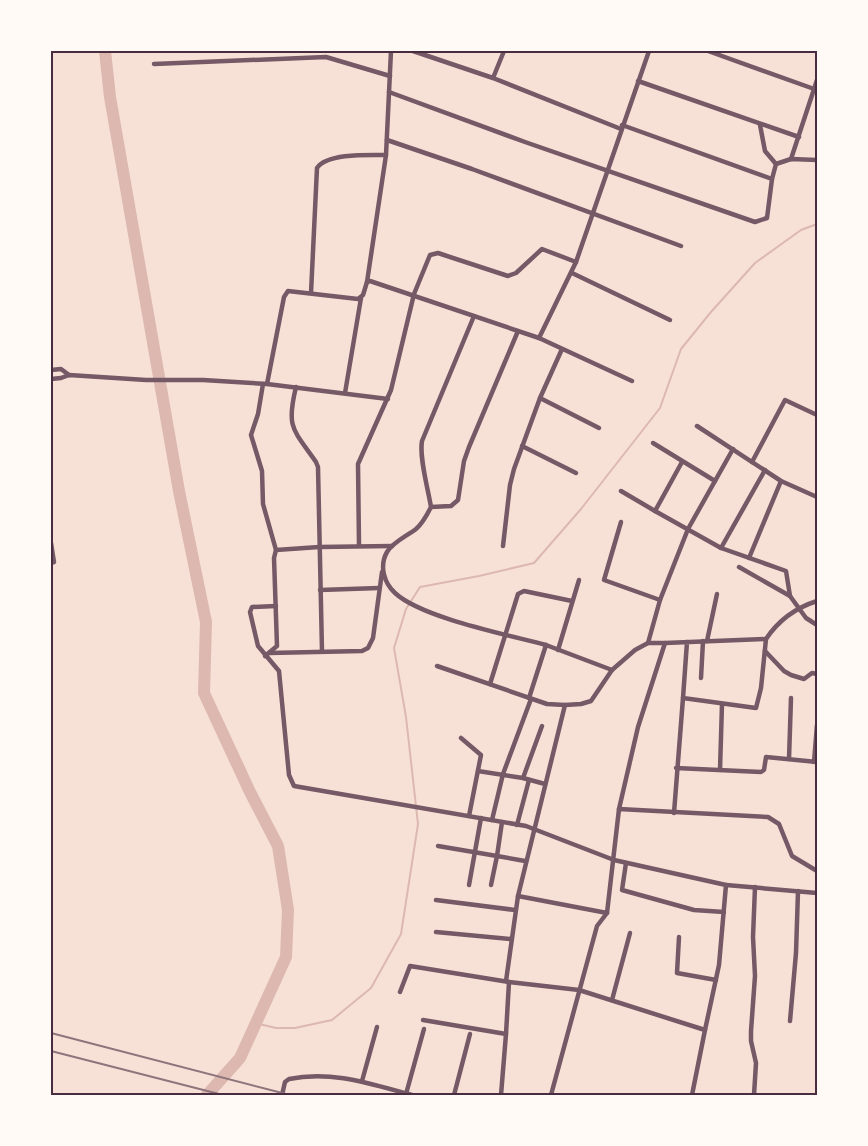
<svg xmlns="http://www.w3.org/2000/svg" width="868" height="1146" font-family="Cabin,sans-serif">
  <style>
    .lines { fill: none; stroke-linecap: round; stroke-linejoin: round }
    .stream { stroke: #dcb8b0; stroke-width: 2 }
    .river { stroke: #dcb8b0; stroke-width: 12 }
    .minor { stroke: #755966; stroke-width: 4.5 }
    .rail { stroke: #8f747c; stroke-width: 2 }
    .neatline { fill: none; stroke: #4a2c40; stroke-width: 2 }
  </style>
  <rect width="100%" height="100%" fill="#f7e1d7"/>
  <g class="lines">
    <path class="stream" d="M255,1023l21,5h19l37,-8 39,-32 30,-54 17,-110 -12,-107 -12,-69 12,-39 14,-22 59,-11 55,-13 47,-54 79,-101 21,-59 30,-37 44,-49 46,-33 16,-6"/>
    <path class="river" d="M105,51l5,46 69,394 27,131 -2,71 46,99 28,54 10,64 -2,47 -46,101 -33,37"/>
    <g class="minor">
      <path d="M413,51l80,27 11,-27"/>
      <path d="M708,51l109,39"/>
      <path d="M154,64l172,-7 64,19"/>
      <path d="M493,78l128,51"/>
      <path d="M638,81l161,56"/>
      <path d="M389,92l136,50 230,80 12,-4 5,-39 -150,-54"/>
      <path d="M760,125l5,26 11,13"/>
      <path d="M387,140l85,29 209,77"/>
      <path d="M791,159l26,-79"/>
      <path d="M772,179l4,-15 15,-5 26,1"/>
      <path d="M572,273l98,47"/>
      <path d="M367,282l19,-127 5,-104"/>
      <path d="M311,293l6,-125c10,-15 52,-13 69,-13"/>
      <path d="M474,316l-52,125c-3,16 6,48 9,66 -4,8 -8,16 -15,22 -9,7 -23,13 -29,23 -8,14 -3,31 8,41 27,25 114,42 151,52"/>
      <path d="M539,338l37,-76 73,-211"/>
      <path d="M51,370l10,-1 8,6"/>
      <path d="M51,379l10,-1 8,-3 77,5h57l64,4 17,-87 4,-6 70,8 5,-4 4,-13 3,-1 169,57 93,43"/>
      <path d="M263,384l-5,30 -7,21 11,36 1,33 13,46"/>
      <path d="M267,384l121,15"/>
      <path d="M296,387c-10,41 -3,42 20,75l2,5 4,184"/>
      <path d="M345,393l16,-95"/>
      <path d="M540,398l59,30"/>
      <path d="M697,426l84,55 36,16"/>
      <path d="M653,443l62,38"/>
      <path d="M522,446l54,27"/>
      <path d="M682,462l-27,49 66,37 65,23 4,25 16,22 11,7"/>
      <path d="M752,462l33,-62 32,15"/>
      <path d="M621,491l34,20"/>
      <path d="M431,507l20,-1 7,-6 6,-39 5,-14 49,-116"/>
      <path d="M621,522l-17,58 56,20"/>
      <path d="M51,543l3,19 -3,1"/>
      <path d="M359,545l-1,-81 33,-74 23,-96 16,-39 8,-2 70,23 8,-3 26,-24 34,13"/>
      <path d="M503,546l7,-61 4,-16 26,-71 22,-49"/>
      <path d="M721,548l44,-78"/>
      <path d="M749,558l32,-77"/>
      <path d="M739,567l51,29"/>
      <path d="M320,590l59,-2"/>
      <path d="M276,606l-24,1 -2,5 8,34 21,25 10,104 5,11 232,40 88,34 112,25 -7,80 -14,65"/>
      <path d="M766,639c12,-18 29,-31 51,-38"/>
      <path d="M707,641l10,-47"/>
      <path d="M648,643l12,-43 28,-71 45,-80"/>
      <path d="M665,643l101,-4 -5,49 -5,20 -73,-10 4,-56"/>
      <path d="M558,650l21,-70"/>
      <path d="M765,651l19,20 7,4 13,4 8,-6 5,1"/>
      <path d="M269,653l93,-2 6,-3 5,-10 9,-66"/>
      <path d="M265,656l12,-10 -3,-88 2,-8 43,-3 73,-1"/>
      <path d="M437,666l110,38 18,1"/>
      <path d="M701,678l2,-37"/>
      <path d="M490,684l28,-90 6,-3 48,10"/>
      <path d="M529,698l17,-53 66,25"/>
      <path d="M461,738l20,17 -12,61"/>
      <path d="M789,759l2,-61"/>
      <path d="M814,762l3,-37"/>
      <path d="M676,768l85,4 3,-2 2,-13 51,5"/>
      <path d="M720,770l2,-66"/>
      <path d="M478,771l45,7 22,6"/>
      <path d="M523,778l19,-52"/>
      <path d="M674,813l9,-115"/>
      <path d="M492,820l11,-46 28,-75"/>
      <path d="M502,822l-5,34 28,5"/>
      <path d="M517,825l12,-45"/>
      <path d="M438,846l59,10 -6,29"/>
      <path d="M626,863l-4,27 72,20 30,2"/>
      <path d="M469,885l12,-67"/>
      <path d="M726,885l91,8"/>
      <path d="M518,896l47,-191 16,-1 10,-3 21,-31 23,-20 13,-7h17l-27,84 -19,82"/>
      <path d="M436,900l79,10"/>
      <path d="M607,913l12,-104 149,8 11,7 13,32 25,15"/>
      <path d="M436,932l75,7"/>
      <path d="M679,937l-2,36 39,7"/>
      <path d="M506,981l12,-85 89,17 -10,13 -46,169"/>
      <path d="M509,982l70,8 126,40 -13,65"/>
      <path d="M400,992l10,-26 99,16 -3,52"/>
      <path d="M612,1000l18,-67"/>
      <path d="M423,1020l83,14 -5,61"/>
      <path d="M790,1021l6,-68 2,-62"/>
      <path d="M362,1081l15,-54"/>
      <path d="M406,1094l18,-65"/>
      <path d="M282,1095l3,-13 4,-3c42,-9 82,5 123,16"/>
      <path d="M454,1095l16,-61"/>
      <path d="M754,1095l2,-32 -5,-22v-10l4,-55 -2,-39 2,-50"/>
    </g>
    <g class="rail">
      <path d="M51,1033l239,62"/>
      <path d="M51,1051l172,44"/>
    </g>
  </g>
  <rect width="868" height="1146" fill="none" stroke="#fffaf5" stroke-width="105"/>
  <rect x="52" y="52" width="764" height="1042" class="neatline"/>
</svg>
